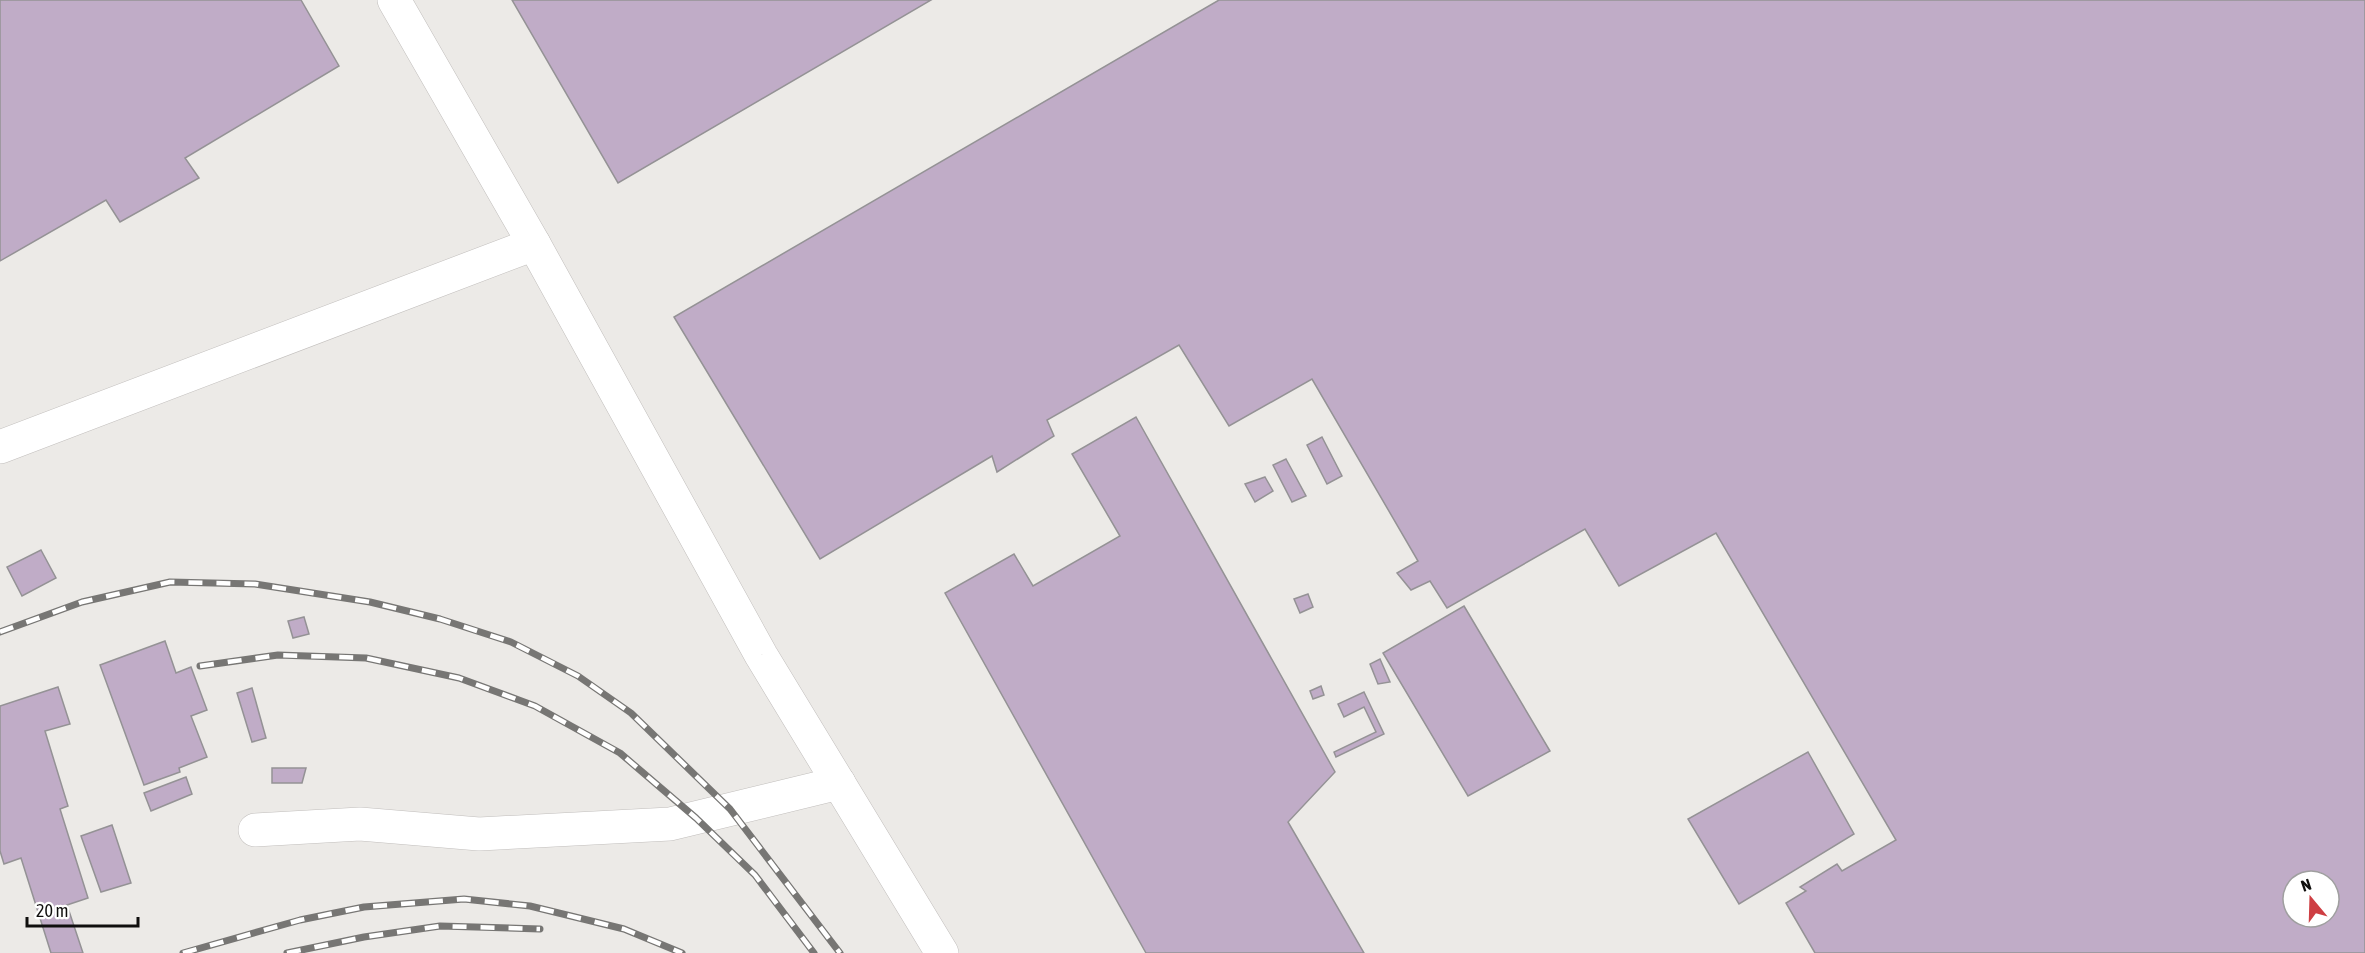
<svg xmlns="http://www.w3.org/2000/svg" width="2365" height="953" font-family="'Asap Condensed',sans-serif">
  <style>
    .building { fill: #c0acc7; stroke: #949295; stroke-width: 1.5; fill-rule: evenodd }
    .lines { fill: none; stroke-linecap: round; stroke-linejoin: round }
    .minor-casing { stroke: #c1bebc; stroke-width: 34 }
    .minor { stroke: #fff; stroke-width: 33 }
    .rail-casing { stroke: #777674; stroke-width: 7 }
    .rail { stroke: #fff; stroke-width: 4.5; stroke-dasharray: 14; stroke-linecap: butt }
  </style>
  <rect width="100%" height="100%" fill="#eceae7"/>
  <g class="building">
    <path d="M0,0h301l38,66 -154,92 14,20 -79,44 -14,-22 -106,61z"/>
    <path d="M512,0h419l-313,183z"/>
    <path d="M1219,0h1146v953h-550l-29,-50 20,-12 -6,-4 37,-23 5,7 54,-31 -180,-307 -97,53 -34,-57 -138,79 -17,-27 -19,9 -14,-17 21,-12 -106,-182 -83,47 -50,-81 -132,75 7,16 -57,36 -5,-16 -172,103 -146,-242zM2293,881h36v36h-36z"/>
    <path d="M1136,417l199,355 -47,50 76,131h-218l-201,-360 69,-39 19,32 87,-50 -48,-82z"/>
    <path d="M1322,437l20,39 -15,8 -20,-39z"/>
    <path d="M1286,459l20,37 -14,6 -19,-37z"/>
    <path d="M1265,477l8,14 -18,11 -10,-18z"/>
    <path d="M41,550l15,28 -34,18 -15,-29z"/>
    <path d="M1308,594l5,13 -13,6 -6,-14z"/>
    <path d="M1464,606l86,145 -82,45 -85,-143z"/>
    <path d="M304,617l5,17 -16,4 -5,-17z"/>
    <path d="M165,641l11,32 15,-6 16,43 -16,6 16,41 -28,11 1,4 -36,13 -44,-120z"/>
    <path d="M1380,659l10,23 -12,2 -8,-20z"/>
    <path d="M1321,686l3,9 -11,4 -3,-8z"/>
    <path d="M58,687l12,37 -25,7 23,75 -8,3 28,89 -21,7 16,48h-32l-30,-95 -17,6 -4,-13v-145z"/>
    <path d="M252,688l14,50 -14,4 -15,-49z"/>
    <path d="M1364,692l20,42 -48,23 -2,-5 42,-20 -12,-25 -20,10 -6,-13z"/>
    <path d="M1808,752l46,82 -115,70 -51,-85z"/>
    <path d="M272,768h34l-4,15h-30z"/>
    <path d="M186,777l6,17 -41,17 -7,-18z"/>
    <path d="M112,825l19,58 -30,9 -20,-56z"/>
  </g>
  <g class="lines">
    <g class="minor-casing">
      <g id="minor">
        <path d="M394,0l140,244 227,411 181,298"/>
        <path d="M0,447l534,-203"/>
        <path d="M255,830l105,-6 119,10 191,-10 169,-41"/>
      </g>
    </g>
    <use href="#minor" class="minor"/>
    <g class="rail-casing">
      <g id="rail">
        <path d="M0,632l82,-30 88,-20 85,2 115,18 70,17 71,23 67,34 53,37 99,96 110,144"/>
        <path d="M200,666l78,-11 88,3 93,20 76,28 85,47 76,65 59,57 59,78"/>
        <path d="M183,953l117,-33 64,-13 100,-8 66,7 94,23 58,24"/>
        <path d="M287,953l77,-16 76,-11 100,3"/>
      </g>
    </g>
    <use href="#rail" class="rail"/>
  </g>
  <g transform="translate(2311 899) rotate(341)"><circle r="28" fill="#ffffff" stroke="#9f9f9f" stroke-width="1.5"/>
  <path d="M0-4.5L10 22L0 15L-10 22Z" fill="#ce3e43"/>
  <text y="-9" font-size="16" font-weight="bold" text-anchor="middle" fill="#100f0e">N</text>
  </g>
  <path d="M27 917v9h111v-9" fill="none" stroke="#100f0e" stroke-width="3"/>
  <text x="36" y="917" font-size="18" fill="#100f0e" stroke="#ffffff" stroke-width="4.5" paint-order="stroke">20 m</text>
</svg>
